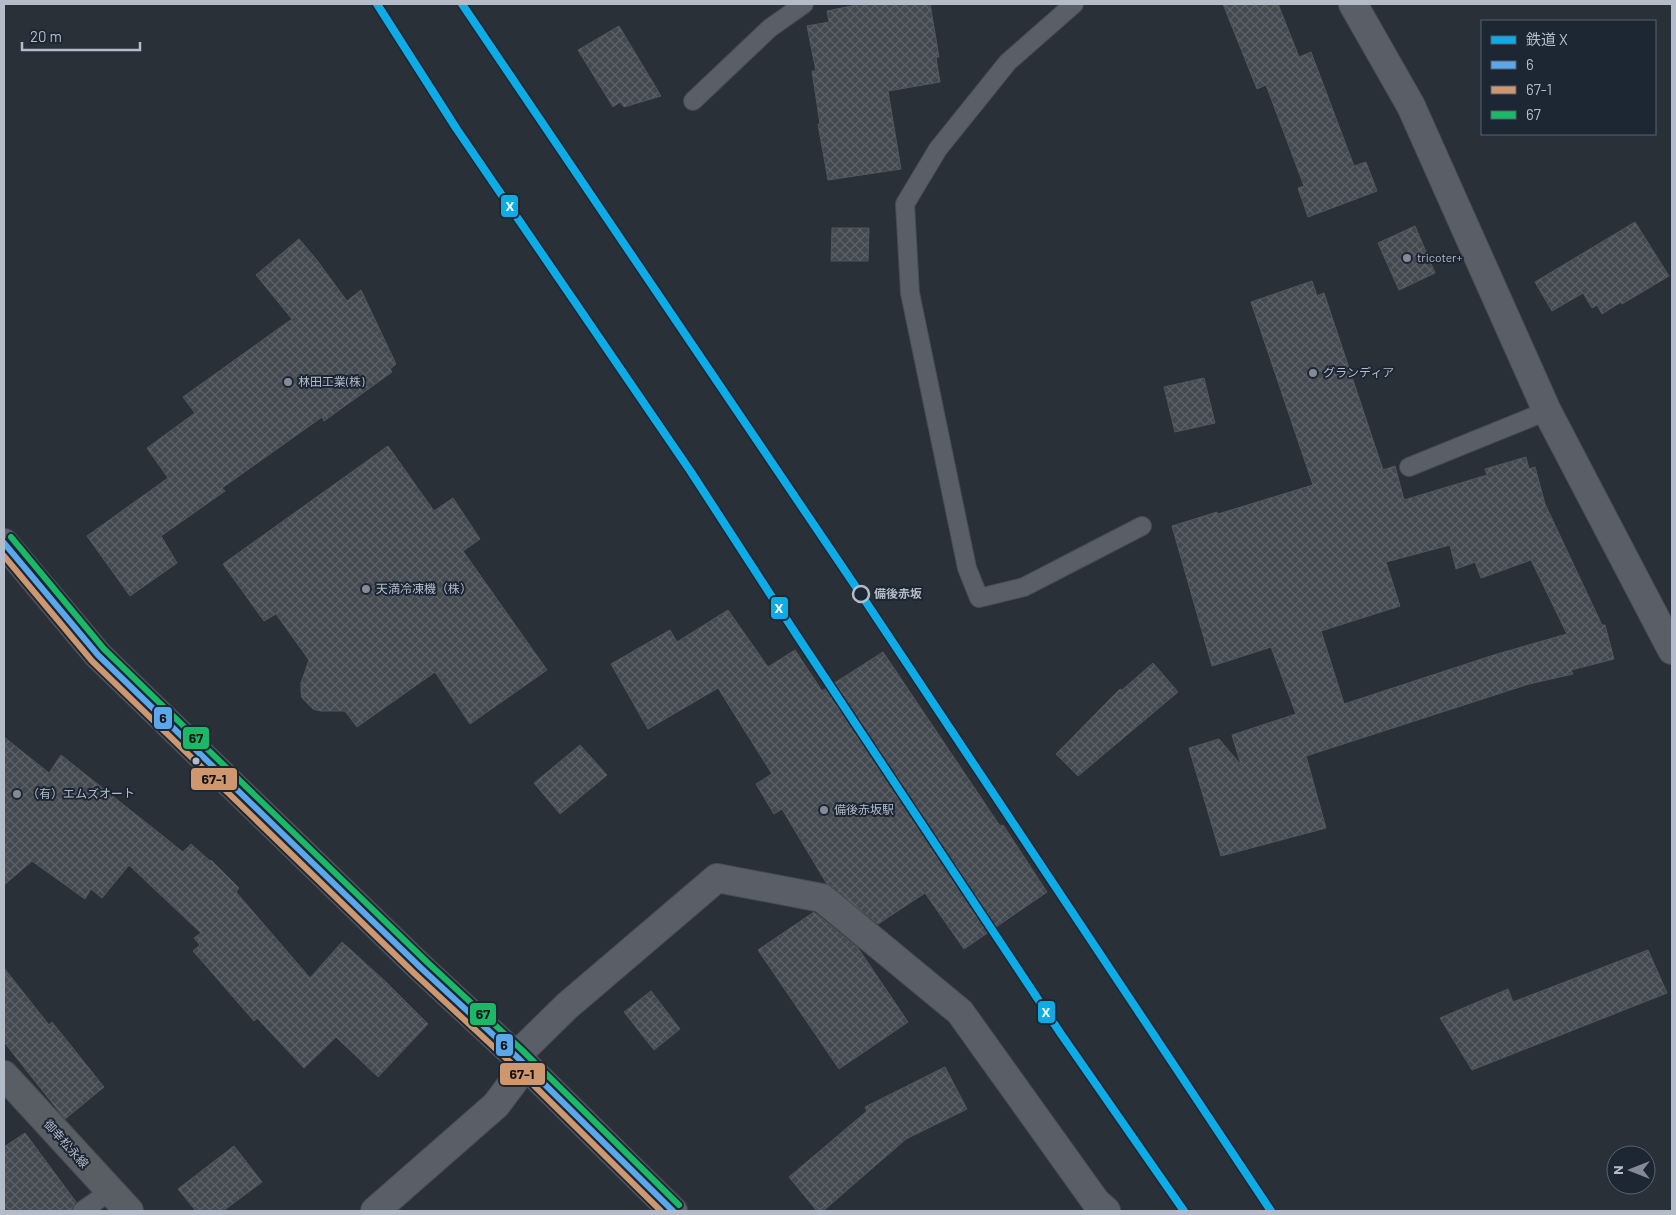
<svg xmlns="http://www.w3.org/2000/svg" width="1676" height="1215" font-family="Barlow,'Noto Sans JP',sans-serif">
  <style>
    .building { fill: url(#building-cross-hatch); stroke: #52575f; fill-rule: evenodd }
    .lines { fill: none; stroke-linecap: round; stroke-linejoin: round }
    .service-casing { stroke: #484c53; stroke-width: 20 }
    .minor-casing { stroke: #484c53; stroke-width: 30 }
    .secondary-casing { stroke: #484c53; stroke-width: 30 }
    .primary-casing { stroke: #484c55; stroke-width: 30 }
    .service { stroke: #5a5e66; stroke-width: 18 }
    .minor { stroke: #5a5e66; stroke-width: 28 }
    .secondary { stroke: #595d64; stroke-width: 28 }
    .primary { stroke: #5c6168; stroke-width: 28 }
    .bus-1-casing { stroke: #1d2633; stroke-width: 10 }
    .bus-2-casing { stroke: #1d2633; stroke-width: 10 }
    .bus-3-casing { stroke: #1d2633; stroke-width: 10 }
    .bus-1 { stroke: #5aa8eb; stroke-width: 6 }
    .bus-2 { stroke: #cd976f; stroke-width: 6 }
    .bus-3 { stroke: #1ab867; stroke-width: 6 }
    .rail-1-casing { stroke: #1d2633; stroke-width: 11 }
    .rail-1 { stroke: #0dace6; stroke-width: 8 }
    .poi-dot { fill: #848b96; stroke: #1d2633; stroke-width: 2 }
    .stop-dot { fill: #1d2633; stroke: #b4bcc9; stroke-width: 2.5 }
    .bus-dot { fill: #b4bcc9; stroke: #1d2633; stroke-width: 2 }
    .labels { text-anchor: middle; stroke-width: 4; stroke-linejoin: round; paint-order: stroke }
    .poi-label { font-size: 12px; fill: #b4bcc9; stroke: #1d2633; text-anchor: start }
    .stop-label { font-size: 12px; font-weight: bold; fill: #b4bcc9; stroke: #1d2633; text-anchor: start }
    .street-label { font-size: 12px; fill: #b4bcc9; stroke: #1d2633 }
    .line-badge { stroke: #1d2633; stroke-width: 2 }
    .badge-label { font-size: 14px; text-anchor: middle; font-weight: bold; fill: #fff }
    .pale-badge-label { font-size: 14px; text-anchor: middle; font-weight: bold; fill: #111 }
  </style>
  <defs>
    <pattern id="building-cross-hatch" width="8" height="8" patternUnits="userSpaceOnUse" patternTransform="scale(1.25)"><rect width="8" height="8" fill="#444950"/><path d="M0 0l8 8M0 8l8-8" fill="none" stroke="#5d6168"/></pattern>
  </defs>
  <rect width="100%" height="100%" fill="#2a3038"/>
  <g class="building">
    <path d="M861,4h69l9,53 -3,1 4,24 -52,9 13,78 -73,11 -10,-56h2l-8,-53h4l-9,-45 22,-4 -2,-11z"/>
    <path d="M1223,4h55l21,53 12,-5 43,114 12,-4 11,29 -69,26 -10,-29 6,-2 -38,-101 -9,4z"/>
    <path d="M619,26l42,70 -37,11 -4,-5 -7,5 -35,-57z"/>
    <path d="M1635,222l34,54 -47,28 -1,-2 -19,12 -5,-9 -5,3 -9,-15 -31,18 -17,-29z"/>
    <path d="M1415,226l20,47 -36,17 -21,-47z"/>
    <path d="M832,228h37l-1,33h-37z"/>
    <path d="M299,239l17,20 31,42 14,-11 35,74 -6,5 2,3 -68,49 -2,-4 -100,71 3,3 -64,45 16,27 -47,33 -43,-60 81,-58 -21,-30 48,-35 -12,-16 109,-78 -36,-44z"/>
    <path d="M1312,281l5,15 7,-3 59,177 12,-4 9,34 83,-25 -2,-6 41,-12 3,12 6,-2 10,37 57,121h3l9,34 -43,11 2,4 -44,10 -223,72 20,72 -105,28 -32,-108 30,-9 22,26 -9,-30 64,-21 -25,-67 -59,19 -40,-140 45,-14 1,2 95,-29 -62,-183zM1450,545l6,24 19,-7 6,16 50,-18 36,74 -70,20 -153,50 -23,-73 79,-25 -14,-44z"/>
    <path d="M1204,378l11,45 -40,9 -11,-45z"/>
    <path d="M388,446l46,65 19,-13 27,41 -17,12 84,119 -77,54 -35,-52 -78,55 -12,-16h-25l-7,-2 -11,-11 -1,-7v-8l8,-23 -33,-46 -12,7 -41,-57z"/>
    <path d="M728,610l40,57 27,-17 27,41 61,-39 117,174 3,-1 44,67 -83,57 -39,-56 -47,31 -51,-40 -45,-75 -8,5 -18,-30 16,-10 -54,-86 -70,41 -37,-65 59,-34 7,12z"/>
    <path d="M1153,663l25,29 -100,84 -22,-22 64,-65 2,1z"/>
    <path d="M4,737l45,36 12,-18 122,97 8,-8 19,17 1,-1 28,28 -3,4 74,86 32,-36 44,40 42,42 -50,53 -42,-40 -32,31 -47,-50 -3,3 -61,-70 7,-6 -6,-7 7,-5 -72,-68 -27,33 -11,-9 -6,10 -53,-38 -28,24z"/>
    <path d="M580,745l27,30 -47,39 -26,-31z"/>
    <path d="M814,912l44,36 50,74 -69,47 -81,-119z"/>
    <path d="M1648,950l19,43 -195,77 -32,-52 68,-29 5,13z"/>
    <path d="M4,968l45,57 3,-3 52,65 -39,32 -61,-77z"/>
    <path d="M651,991l29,38 -26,21 -30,-38z"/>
    <path d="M945,1067l22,42 -61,30 -83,72h-6l-28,-34 78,-66 -2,-4z"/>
    <path d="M25,1133l51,69 -3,4 -2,5h-67v-64z"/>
    <path d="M234,1146l28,36 -39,29h-27l-18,-22z"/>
  </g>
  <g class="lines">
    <g class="service-casing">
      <g id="service">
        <path d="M1074,4l-66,58 -70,87 -33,55 5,89 57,275 12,30 45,-11 118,-61"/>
        <path d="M693,101l77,-73 34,-24"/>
        <path d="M1409,467l138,-56"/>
        <path d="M82,1211l27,-19"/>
      </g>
    </g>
    <g class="minor-casing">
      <g id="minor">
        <path d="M1353,4l58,102 136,305 125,239"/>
        <path d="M375,1211l121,-106 18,-24 2,-25 51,-50 150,-128 105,20 138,114 136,190 10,9"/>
      </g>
    </g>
    <g class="secondary-casing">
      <path id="secondary" d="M4,1075l125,136"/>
    </g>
    <g class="primary-casing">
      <path id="primary" d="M4,543l94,112 323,313 95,88 157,155"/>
    </g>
    <use href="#service" class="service"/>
    <use href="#minor" class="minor"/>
    <use href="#secondary" class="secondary"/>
    <use href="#primary" class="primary"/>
    <g class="bus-1-casing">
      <path id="bus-1" d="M4,543l94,112 323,313 95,88 157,155"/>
    </g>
    <g class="bus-2-casing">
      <path id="bus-2" d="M4,556l88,105 323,313 95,88 151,149"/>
    </g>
    <g class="bus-3-casing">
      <path id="bus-3" d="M11,537l93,112 323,313 95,88 157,155"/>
    </g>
    <use href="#bus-1" class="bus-1"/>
    <use href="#bus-2" class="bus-2"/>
    <use href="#bus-3" class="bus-3"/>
    <g class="rail-1-casing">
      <g id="rail-1">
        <path d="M377,4l79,124 235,344 105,162 265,400 123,177"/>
        <path d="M462,4l396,586 413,621"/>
      </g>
    </g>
    <use href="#rail-1" class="rail-1"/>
  </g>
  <g class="poi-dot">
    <circle cx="1407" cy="258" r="5"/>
    <circle cx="1313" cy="373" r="5"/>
    <circle cx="288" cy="382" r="5"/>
    <circle cx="366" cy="589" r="5"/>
    <circle cx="17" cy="794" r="5"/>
    <circle cx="824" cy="810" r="5"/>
  </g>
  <circle class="stop-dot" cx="861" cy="594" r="8"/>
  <circle class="bus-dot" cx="196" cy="761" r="4.5"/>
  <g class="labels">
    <g class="poi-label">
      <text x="1417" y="262">tricoter+</text>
      <text x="1323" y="377">グランディア</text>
      <text x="298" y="386">林田工業(株)</text>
      <text x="376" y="593">天満冷凍機（株）</text>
      <text x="27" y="798">（有）エムズオート</text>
      <text x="834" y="814">備後赤坂駅</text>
    </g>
    <g class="stop-label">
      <text x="874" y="598">備後赤坂</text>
    </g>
    <g class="street-label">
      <text transform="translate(66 1144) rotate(48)" y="4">御幸松永線</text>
    </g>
  </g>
  <g class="line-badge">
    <rect x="500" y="194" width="19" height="24" rx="5" fill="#0dace6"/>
    <rect x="770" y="596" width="19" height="24" rx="5" fill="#0dace6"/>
    <rect x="153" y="706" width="20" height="24" rx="5" fill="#5aa8eb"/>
    <rect x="182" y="726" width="28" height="24" rx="5" fill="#1ab867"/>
    <rect x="190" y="767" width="48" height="24" rx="5" fill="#cd976f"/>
    <rect x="1037" y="1000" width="19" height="24" rx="5" fill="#0dace6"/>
    <rect x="469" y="1002" width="28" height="24" rx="5" fill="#1ab867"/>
    <rect x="495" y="1033" width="19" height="24" rx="5" fill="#5aa8eb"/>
    <rect x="499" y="1062" width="47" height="24" rx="5" fill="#cd976f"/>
  </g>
  <g class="badge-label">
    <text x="510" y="211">X</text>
    <text x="779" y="613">X</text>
    <text x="1046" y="1017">X</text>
  </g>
  <g class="pale-badge-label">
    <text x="163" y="723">6</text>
    <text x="196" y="743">67</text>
    <text x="214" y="784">67-1</text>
    <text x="483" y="1019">67</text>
    <text x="504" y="1050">6</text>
    <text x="522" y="1079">67-1</text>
  </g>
  <rect width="1676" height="1215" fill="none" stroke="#b4bcc9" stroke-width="10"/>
  <rect x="1481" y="20" width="175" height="115" fill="#1d2633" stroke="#59626f"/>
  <rect x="1491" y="36" width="25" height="8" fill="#0dace6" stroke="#59626f"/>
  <text x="1526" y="45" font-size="15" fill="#b4bcc9">鉄道 X</text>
  <rect x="1491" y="61" width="25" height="8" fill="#5aa8eb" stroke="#59626f"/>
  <text x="1526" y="70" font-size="15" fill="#b4bcc9">6</text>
  <rect x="1491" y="86" width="25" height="8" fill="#cd976f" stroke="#59626f"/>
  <text x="1526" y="95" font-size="15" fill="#b4bcc9">67-1</text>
  <rect x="1491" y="111" width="25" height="8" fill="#1ab867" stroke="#59626f"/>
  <text x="1526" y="120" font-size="15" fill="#b4bcc9">67</text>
  <g transform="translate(1631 1170) rotate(270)"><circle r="24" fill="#1d2633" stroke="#59626f"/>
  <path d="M0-4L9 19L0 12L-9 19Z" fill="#848b96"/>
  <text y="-8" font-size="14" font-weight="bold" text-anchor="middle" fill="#b4bcc9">N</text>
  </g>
  <path d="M22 42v8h118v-8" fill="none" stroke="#b4bcc9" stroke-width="2.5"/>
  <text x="30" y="42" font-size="15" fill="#b4bcc9" stroke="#1d2633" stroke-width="4" paint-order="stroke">20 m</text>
</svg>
